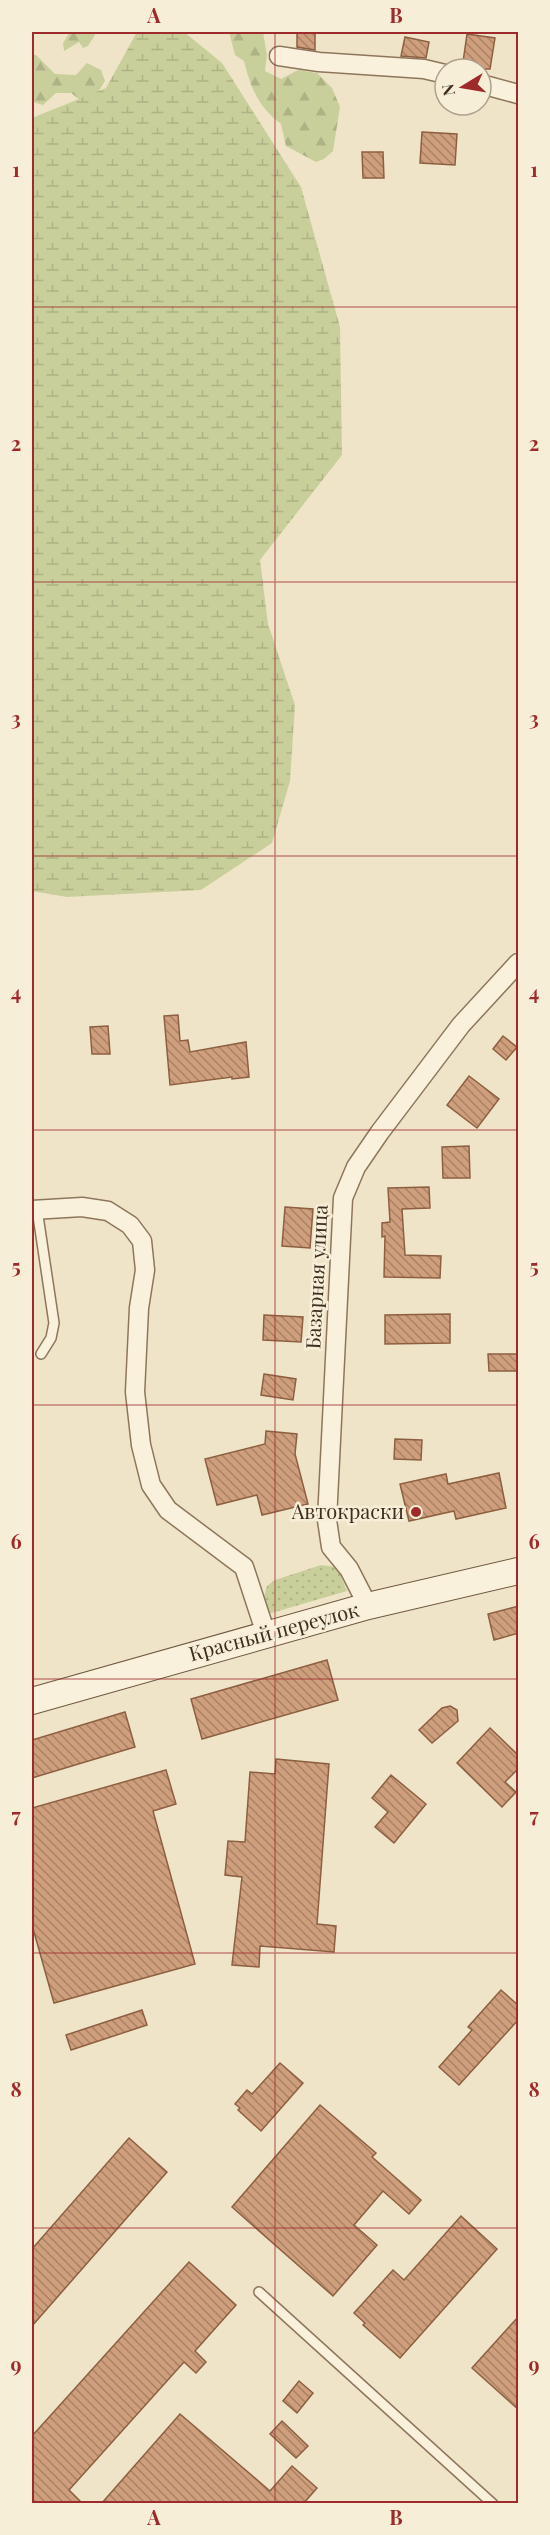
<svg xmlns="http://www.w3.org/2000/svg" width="550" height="2535" font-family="'Playfair Display',serif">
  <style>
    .grass { fill: url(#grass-dots) }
    .forest { fill: url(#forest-firs) }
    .wetland { fill: url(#wetland-marsh) }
    .building { fill: url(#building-back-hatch); stroke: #8d5f41; stroke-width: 1.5 }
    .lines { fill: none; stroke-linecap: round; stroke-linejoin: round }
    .lane-casing { stroke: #8d765c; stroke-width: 12 }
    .street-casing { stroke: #8d765c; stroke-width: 21 }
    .secondary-casing { stroke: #6f573f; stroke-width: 28 }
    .lane { stroke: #faf1dc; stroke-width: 9 }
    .street { stroke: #faf1dc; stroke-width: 18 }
    .secondary { stroke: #faf1dc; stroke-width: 26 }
    .grid { fill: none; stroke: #9e2a2b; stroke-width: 1.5; stroke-opacity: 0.55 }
    .poi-dot { fill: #9e2a2b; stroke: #f7eed8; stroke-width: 2 }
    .labels { text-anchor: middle; stroke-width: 5; stroke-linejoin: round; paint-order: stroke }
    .street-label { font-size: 20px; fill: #3d2e20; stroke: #f7eed8 }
    .poi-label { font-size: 20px; fill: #3d2e20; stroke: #f7eed8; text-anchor: end }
    .neatline { fill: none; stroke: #9e2a2b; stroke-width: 2 }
    .grid-label { font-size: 20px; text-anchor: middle; font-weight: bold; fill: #9e2a2b }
  </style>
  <defs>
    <pattern id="grass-dots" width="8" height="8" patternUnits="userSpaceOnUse" patternTransform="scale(1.5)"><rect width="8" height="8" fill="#c9cf9b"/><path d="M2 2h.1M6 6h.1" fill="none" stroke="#aeb285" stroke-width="1.8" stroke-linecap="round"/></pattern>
    <pattern id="forest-firs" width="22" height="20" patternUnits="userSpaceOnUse" patternTransform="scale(1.5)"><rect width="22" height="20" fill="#c9cf9b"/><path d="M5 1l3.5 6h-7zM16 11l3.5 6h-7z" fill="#aeb285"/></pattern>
    <pattern id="wetland-marsh" width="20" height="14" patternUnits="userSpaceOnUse" patternTransform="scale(1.5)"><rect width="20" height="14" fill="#c9cf9b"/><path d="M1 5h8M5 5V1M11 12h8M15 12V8" fill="none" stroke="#aeb285"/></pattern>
    <pattern id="building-back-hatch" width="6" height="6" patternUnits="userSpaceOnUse" patternTransform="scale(1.5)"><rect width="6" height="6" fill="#cf9f7d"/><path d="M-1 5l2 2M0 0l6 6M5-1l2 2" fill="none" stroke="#a98266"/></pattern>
  </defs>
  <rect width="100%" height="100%" fill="#f0e4c8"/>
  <path class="grass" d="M321,1565l16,2 10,24 -79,23 -6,-10 5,-18 8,-6z"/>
  <g class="forest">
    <path d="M70,32h24l1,3 -7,11 -5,2 -4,-6 -15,9 -1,-8z"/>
    <path d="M229,32h34l4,23 -2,16 16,8 17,-9 19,3 15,15 8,19 -7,44 -9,8 -8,3 -30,-16 -5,-22c-22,-16 -31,-37 -37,-63l-9,-6z"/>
    <path d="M32,55h4l19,19 21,1 11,-12 14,7 4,11 -10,16 -15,3 -9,-7h-15l-13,12 -10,-3z"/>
  </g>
  <path class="wetland" d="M137,32h47l38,31 79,124 39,140 2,128 -82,105 8,64 27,81 -5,76 -18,62 -71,47 -134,7 -35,-6v-773l74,-30z"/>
  <g class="building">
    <path d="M297,32h18v18l-18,-3z"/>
    <path d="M467,34l28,4 -5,31h-28z"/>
    <path d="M405,37l24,5 -3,16 -25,-2z"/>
    <path d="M422,132l35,2 -2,31 -35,-2z"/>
    <path d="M362,152h21l1,26h-21z"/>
    <path d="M178,1015l2,26 8,-1 2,12 56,-10 3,35 -17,2v-2l-62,8 -6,-69z"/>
    <path d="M108,1026l2,28h-18l-2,-27z"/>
    <path d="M503,1036l14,11 -11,13 -13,-11z"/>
    <path d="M469,1076l30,23 -22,29 -30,-23z"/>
    <path d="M469,1146l1,32h-27l-1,-31z"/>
    <path d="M429,1187l1,21 -28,1 3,46 36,1 -1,22 -56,-1 1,-41 -3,1v-14l8,-1 -2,-34z"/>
    <path d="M285,1207l28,2 -3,39 -28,-2z"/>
    <path d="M450,1314v29l-65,1v-29z"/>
    <path d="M264,1315l39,2 -2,25 -38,-2z"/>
    <path d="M488,1354h31v17h-30z"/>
    <path d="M264,1374l32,5 -3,21 -32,-5z"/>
    <path d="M266,1431l31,3 -2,20 13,50 -46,11 -5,-20 -40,10 -12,-46 60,-15z"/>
    <path d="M395,1439l27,1 -1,20 -27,-1z"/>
    <path d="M499,1473l7,35 -50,11 -2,-8 -45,10 -9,-37 46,-10 2,10z"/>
    <path d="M519,1606v27l-25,7 -6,-26z"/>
    <path d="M327,1660l11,40 -136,39 -11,-40z"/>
    <path d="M450,1706l7,4 1,11 -26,22 -13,-13 23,-22z"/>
    <path d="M125,1712l10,35 -103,31v-38z"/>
    <path d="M490,1728l29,28v12l-14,14 11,10 -14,15 -45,-44z"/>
    <path d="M276,1759l53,5 -12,160 19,2 -2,26 -74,-6 -1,21 -27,-2 10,-88 -17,-2 3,-34 17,1 5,-70 25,2z"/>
    <path d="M166,1770l10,34 -23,7 42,153 -141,39 -22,-78v-117z"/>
    <path d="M391,1775l35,29 -32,39 -19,-16 13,-15 -16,-14z"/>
    <path d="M501,1990l18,16v13l-60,66 -20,-18 33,-37 -4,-3z"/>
    <path d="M142,2010l5,15 -76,25 -5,-15z"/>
    <path d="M280,2063l23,20 -42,48 -23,-21 2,-2 -5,-4 12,-14 5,4z"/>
    <path d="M320,2105l56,48 -4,4 49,43 -12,14 -26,-23 -29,34 23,20 -44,51 -101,-89z"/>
    <path d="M129,2138l38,34 -135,154v-77z"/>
    <path d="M461,2216l36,33 -97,109 -37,-33 2,-2 -11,-10 39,-43 11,10z"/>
    <path d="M189,2262l47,43 -41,46 11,11 -10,11 -12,-11 -115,128 14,14h-51v-68z"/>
    <path d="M519,2316v94l-47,-42z"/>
    <path d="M299,2381l14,12 -16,20 -14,-12z"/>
    <path d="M180,2414l90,77 22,-25 25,22 -14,16h-202z"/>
    <path d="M282,2421l26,25 -12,12 -26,-24z"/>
  </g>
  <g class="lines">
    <g class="lane-casing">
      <g id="lane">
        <path d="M37,1209l17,114 -3,15 -10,16"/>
        <path d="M259,2292l234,212"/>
      </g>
    </g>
    <g class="street-casing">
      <g id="street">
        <path d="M279,56l40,6 105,7 21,5"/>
        <path d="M481,84l37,10"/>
        <path d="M32,1210l50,-3 26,4 22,14 12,16 3,29 -6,38 -4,84 6,53 10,40 17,25 76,57 22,67"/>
        <path d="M368,1606l-19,-37 -18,-22 -4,-27 16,-322 13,-31 24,-35 81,-107 57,-62"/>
      </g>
    </g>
    <g class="secondary-casing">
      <path id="secondary" d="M32,1701l336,-95 150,-35"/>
    </g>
    <use href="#lane" class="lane"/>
    <use href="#street" class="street"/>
    <use href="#secondary" class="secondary"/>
  </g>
  <path class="grid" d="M275,32v2472M32,307h486M32,582h486M32,856h486M32,1130h486M32,1405h486M32,1679h486M32,1953h486M32,2228h486"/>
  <circle class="poi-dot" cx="416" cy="1512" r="6"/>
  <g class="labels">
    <g class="street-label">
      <text transform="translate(317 1277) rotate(-87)" y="7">Базарная улица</text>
      <text transform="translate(274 1632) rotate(-15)" y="7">Красный переулок</text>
    </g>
    <g class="poi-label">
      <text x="404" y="1519">Автокраски</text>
    </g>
  </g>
  <rect width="550" height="2535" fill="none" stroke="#f7eed8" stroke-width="66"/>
  <g transform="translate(463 87) rotate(259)"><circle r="28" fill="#f7eed8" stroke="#ada18e" stroke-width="1.5"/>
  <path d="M0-4.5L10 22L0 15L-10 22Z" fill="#9e2a2b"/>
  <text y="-9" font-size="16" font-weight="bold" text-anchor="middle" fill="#3d2e20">N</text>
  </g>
  <rect x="33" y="33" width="484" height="2469" class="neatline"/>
  <g class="grid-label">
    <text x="154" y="23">A</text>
    <text x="396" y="23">B</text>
    <text x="16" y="177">1</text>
    <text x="534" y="177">1</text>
    <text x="16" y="451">2</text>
    <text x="534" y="451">2</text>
    <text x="16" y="726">3</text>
    <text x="534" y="726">3</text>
    <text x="16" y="1000">4</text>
    <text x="534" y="1000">4</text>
    <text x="16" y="1274">5</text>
    <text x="534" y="1274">5</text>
    <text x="16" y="1549">6</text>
    <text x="534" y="1549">6</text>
    <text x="16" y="1823">7</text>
    <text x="534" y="1823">7</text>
    <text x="16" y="2097">8</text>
    <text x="534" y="2097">8</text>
    <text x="16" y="2372">9</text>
    <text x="534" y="2372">9</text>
    <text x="154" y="2525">A</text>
    <text x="396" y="2525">B</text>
  </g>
</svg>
